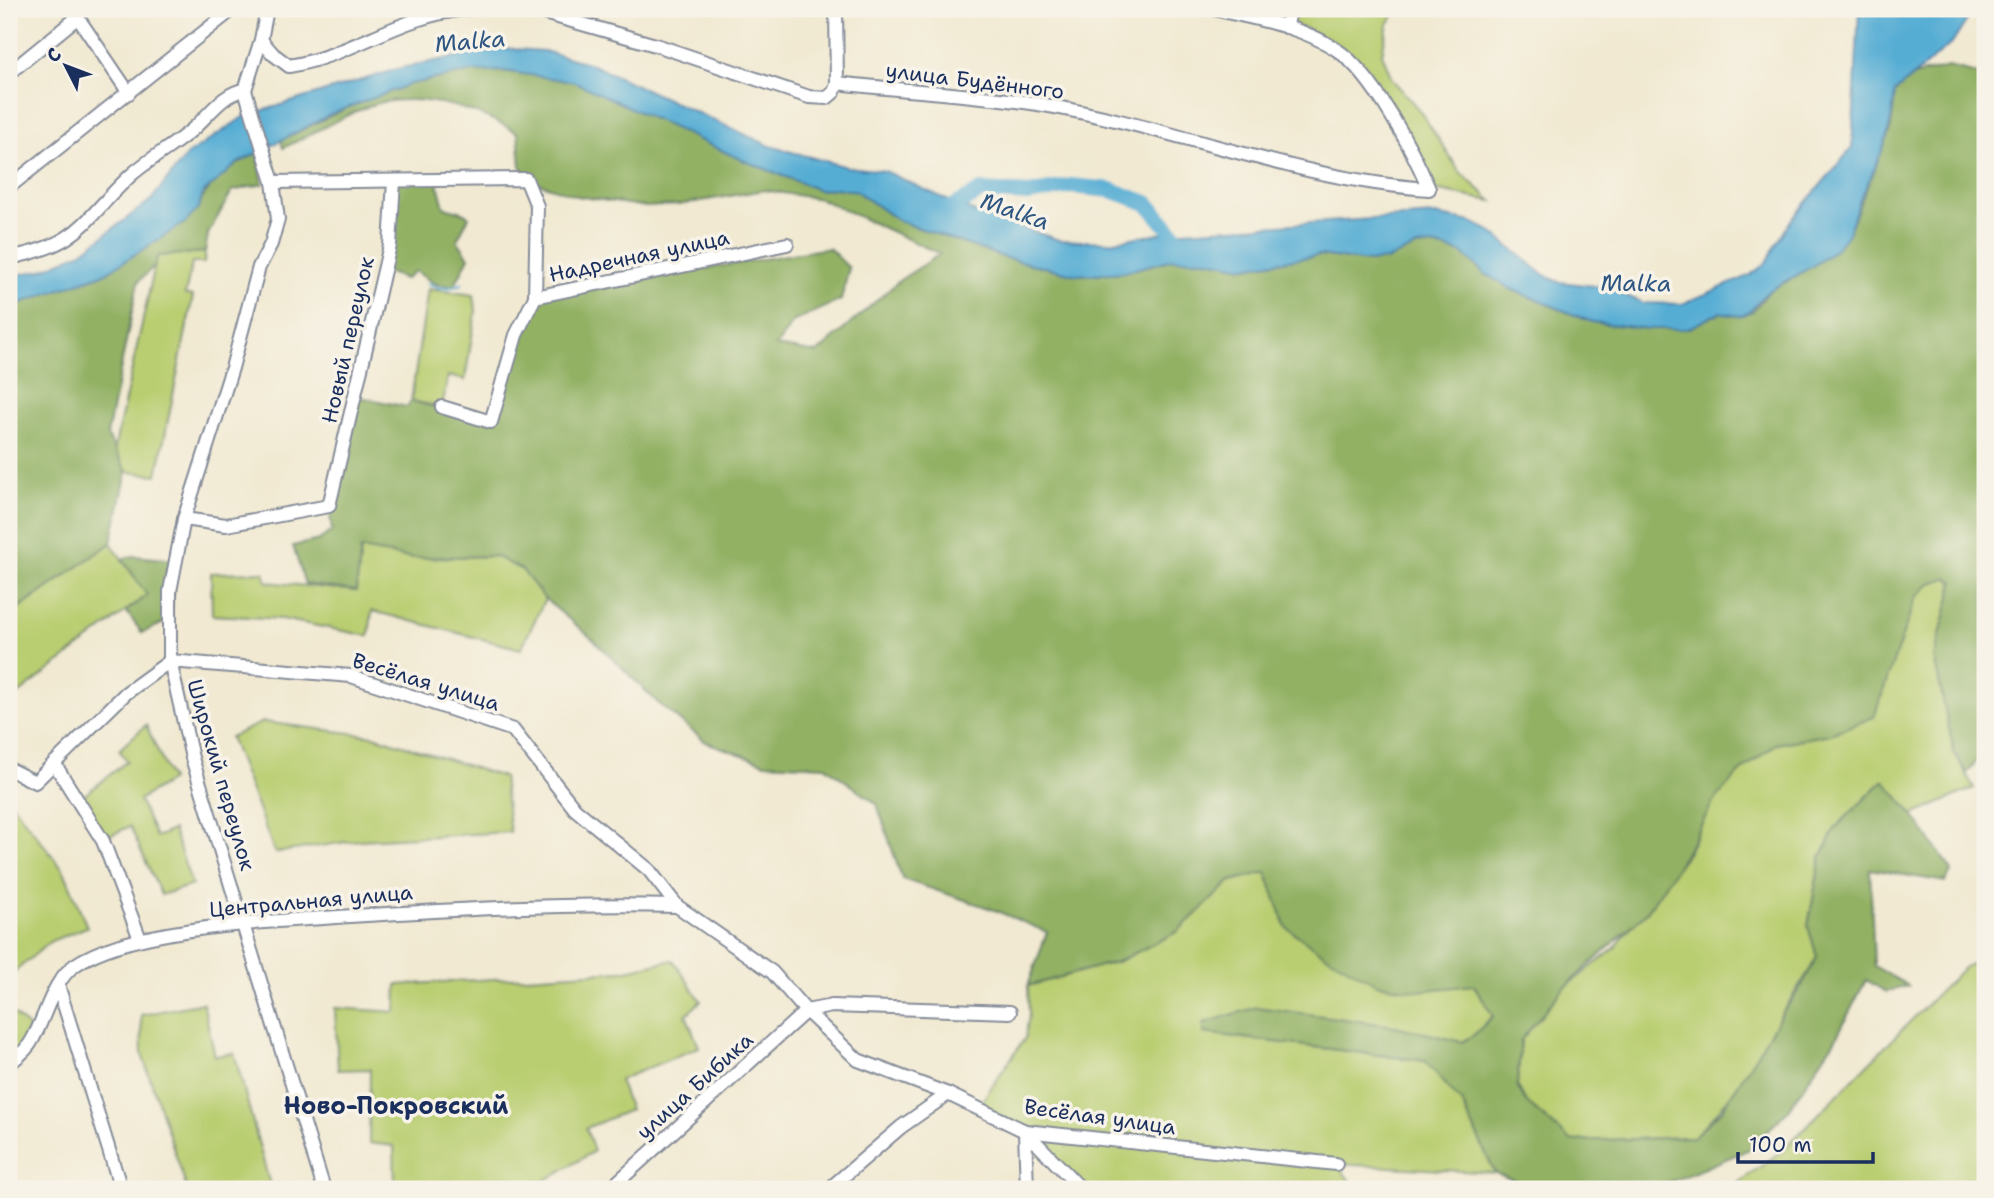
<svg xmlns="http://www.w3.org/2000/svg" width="1994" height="1198" font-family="'Shantell Sans',sans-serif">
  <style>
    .green { fill: #b9ce71; stroke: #6a7e68; stroke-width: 2 }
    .forest { fill: #92b163; stroke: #567060; stroke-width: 2 }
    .water { fill: #57add4; stroke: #396e99; stroke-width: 2 }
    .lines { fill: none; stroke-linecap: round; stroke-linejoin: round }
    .stream { stroke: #57add4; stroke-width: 2.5 }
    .river { stroke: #57add4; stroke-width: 16 }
    .minor-casing { stroke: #868c98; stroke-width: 16 }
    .minor { stroke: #fff; stroke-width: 12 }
    .labels { text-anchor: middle; stroke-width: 7; stroke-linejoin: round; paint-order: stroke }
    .street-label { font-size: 21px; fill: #1b2f5e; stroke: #f7f3e8 }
    .water-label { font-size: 23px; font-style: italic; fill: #2d5581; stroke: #f7f3e8 }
    .quarter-label { font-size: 24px; font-weight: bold; fill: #1b2f5e; stroke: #f7f3e8 }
  </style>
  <rect width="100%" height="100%" fill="#f7f3e8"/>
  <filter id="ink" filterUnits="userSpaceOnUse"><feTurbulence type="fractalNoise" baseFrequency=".0143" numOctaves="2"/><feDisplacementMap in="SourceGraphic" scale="14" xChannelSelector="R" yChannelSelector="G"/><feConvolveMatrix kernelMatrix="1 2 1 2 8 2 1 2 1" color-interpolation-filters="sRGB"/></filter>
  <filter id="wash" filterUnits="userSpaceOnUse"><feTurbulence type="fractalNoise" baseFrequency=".00686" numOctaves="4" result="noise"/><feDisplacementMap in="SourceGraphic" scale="28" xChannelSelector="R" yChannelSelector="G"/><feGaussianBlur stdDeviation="1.57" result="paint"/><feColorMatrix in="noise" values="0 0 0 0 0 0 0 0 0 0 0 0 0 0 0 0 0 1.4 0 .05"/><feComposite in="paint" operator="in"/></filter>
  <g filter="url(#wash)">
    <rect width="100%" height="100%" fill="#f1e9d1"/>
    <g class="green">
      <path d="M1291,9h106l-9,15 -6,29 10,26 28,32 40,61 32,29 -63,-12 -71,-123 -72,-39z"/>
      <path d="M205,252l-1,11h-12l-7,32 8,1 -36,179 -30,-3 -13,-22 43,-194z"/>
      <path d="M428,289l46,6 2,16 -11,69 -17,-4 -6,31 -31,-6z"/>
      <path d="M111,543l36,52 -130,100 -8,13v-92z"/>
      <path d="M361,549l50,9 84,-2 28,14 22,29 -24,50 -149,-38 -3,25 -87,-17 -70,-4 -1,-42 53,-1 3,10 89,9z"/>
      <path d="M1947,577l7,5 -20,75 20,95 20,36 -61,27 -30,-34 -47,46 -15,30 -13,68 9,32c-11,21 -25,39 -37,59 -28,47 -47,84 -87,121l-122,4 -45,-39 -9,-17 4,-45 41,-50 52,-41 74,-97 35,-72 53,-36 54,-10 43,-17 43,-120 15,-14z"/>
      <path d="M263,722l111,14 129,41 7,55 -151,8 -84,13 -45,-116z"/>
      <path d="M146,725l25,55 -32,20 17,37 17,-7 19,55 -31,10 -31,-69 -23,11 -30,-36 50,-40 -8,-11z"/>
      <path d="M9,800l55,71 23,56 -36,14 -38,32 -4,-6z"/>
      <path d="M1267,872l19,55 187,57 20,32 -19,19 -12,7 -67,-16 -191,7 222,28 36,42 33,70 -158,-9 16,21 -8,4h-264l-56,-58 -48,-23 48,-70 4,-22 -1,-30 91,-25 58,-29 54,-51z"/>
      <path d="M1985,958v231h-255l53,-39 181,-183z"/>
      <path d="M673,960l28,41 -15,14 13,32 -80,33 11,30 -44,18 8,23 -63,38h-23l-1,-3 -7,3h-105l-1,-43 -25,-3 1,-74 -32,1 -3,-62 61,4 1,-27 225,-14z"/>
      <path d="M203,1003l12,53 19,-3 37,136h-84l-45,-135 -1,-39z"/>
      <path d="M9,1010l20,18 -9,18 -11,10z"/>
    </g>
    <g class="forest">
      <path d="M1948,67l37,9v674l-18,23 -13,-21 -20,-95 20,-75 -7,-4 -16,5 -15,14 -42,120 -44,17 -54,10 -37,29 -25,28 -30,55 -37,56 -85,78 -41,50 -4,45 9,17 45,39 122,-4 29,-27 61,-98 18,-25 16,-30 -9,-31 13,-69 15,-30 48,-47 29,35 39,56 -7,11 -75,-13 4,97 34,20 -22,6 -20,-12 -31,60 -47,70 -38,39 -96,40h-117l-42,-16 -33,-70 -37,-42 -221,-28v-10l53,-16 138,19 67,16 12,-7 19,-19 -19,-31 -56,6 -41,-7 -55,-31 -36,-26 -20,-55 -35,9 -54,51 -58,29 -91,25 19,-54 -55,-23 -90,-30 -25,-75 -52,-38 -60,-3 -59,-21 -49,-40 -62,-61 -50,-42 -23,-29 -27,-14 -84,2 -50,-9 -5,42 -51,-7 -12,-38 26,-6 13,-9 -3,-25 26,-110 52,11 4,-6 80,20 44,-124 294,-49 20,20 -8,32 -47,21 -18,25 41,7 83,-73 40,-26 -119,-55 -57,-9 -86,15 -32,2 -69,-11 -51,-17 -5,-13 -3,-33c-39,-23 -89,-39 -135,-31 -23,4 -76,35 -100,46l-2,-8 86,-42 44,-14 57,-12 36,-1 71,10 165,78 79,31 17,-2 20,3 43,30 107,37 71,17 47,-3 49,-13 36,1 35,7 76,-12 49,7 47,-15 17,-2 29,8 22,20 29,17 79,32 57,7h38l34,-17 13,4 19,-5 17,-21 22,-11 37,-26 18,-17 44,-108 4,-36 15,-15z"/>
      <path d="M258,152l5,32 -31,7 -24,43 -3,18 -47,4 -3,9 -17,17 -31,153 20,37 -16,71 -102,72v-308l97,-34 92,-64c8,-27 36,-44 60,-57z"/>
      <path d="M437,180l7,27 19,5 6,5 -12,23 12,17 -15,30 -19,-3 -20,-13 -10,8 -21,-8 10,-90z"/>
      <path d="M133,556l43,4 -6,60 -28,13 -16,-22 21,-16 -25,-36z"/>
    </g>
    <path class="water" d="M1859,9h115l-21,33 -58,50c-5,50 -16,66 -36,110 -6,15 -8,32 -20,43 -18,19 -45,31 -67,44 -24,14 -15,35 -52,23l-33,17h-38l-57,-7 -79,-32 -29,-17 -22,-20 -29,-8 -17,2 -30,13 -17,2 -49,-7 -76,12 -35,-7 -36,-1 -49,13 -47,3 -71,-17 -107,-37 -43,-30 -20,-3 -17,2 -79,-31 -165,-77 -71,-11 -36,1 -57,12 -80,30 -93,49 -35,30 -5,16 -12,13 -80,51 -97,34v-31l33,-6 40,-18 69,-52 36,-45 58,-39 156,-48 98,-20 45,3 44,12 182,83 77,21 38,4 79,37 95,32 50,2 58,-10 268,-17 37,7 18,9 54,44 15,7 45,5 40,16 38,1 67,-28 16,-12 26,-44 61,-72z"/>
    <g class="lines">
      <path class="stream" d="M428,283c13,8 20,5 34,1"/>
      <path class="river" d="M946,211l35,-20 48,3 42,-8 40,4 36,13 36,42"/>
    </g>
  </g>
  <g filter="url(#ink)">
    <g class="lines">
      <g class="minor-casing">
        <g id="minor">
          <path d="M72,9l57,84"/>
          <path d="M267,9l-6,31 -16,50 28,92 5,37 -7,25 -12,23 -27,101 -48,151 -14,72v70l22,97 132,431"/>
          <path d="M530,9l129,37 150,51 18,1 7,-6 3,-9c68,8 139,11 207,22 129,22 254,75 385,84 -16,-39 -57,-116 -92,-139 -35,-24 -82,-31 -123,-41"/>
          <path d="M836,9l1,74"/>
          <path d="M1286,27l5,-18"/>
          <path d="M261,40l12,14 16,12c65,-11 110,-51 178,-57"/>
          <path d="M9,73l69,-56"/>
          <path d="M273,182l253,-3 11,27 -2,91 252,-53"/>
          <path d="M9,187l224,-178"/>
          <path d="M9,258c74,-15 72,-36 121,-82 20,-18 44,-30 64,-48 15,-13 30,-36 51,-38"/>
          <path d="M442,407l49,15 25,-87 19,-38"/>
          <path d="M184,519l42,6 103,-19 61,-261 4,-64"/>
          <path d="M54,763l49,78 37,98"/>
          <path d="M9,769l26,13 91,-89 44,-32 181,15 162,54 62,79 74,61 28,36 95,66 34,39 26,-5 178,6"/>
          <path d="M58,985l63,204"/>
          <path d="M9,1064c8,-7 17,-13 22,-22 15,-24 20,-60 44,-77 51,-36 185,-43 248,-47 118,-8 236,-15 354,-12"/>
          <path d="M1025,1131l56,58"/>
          <path d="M1025,1131l2,58"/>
          <path d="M610,1189l196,-178 52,49 90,34 77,37 311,33"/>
          <path d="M829,1189l72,-62 47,-33"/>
        </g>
      </g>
      <use href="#minor" class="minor"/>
    </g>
  </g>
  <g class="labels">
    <g class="street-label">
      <text transform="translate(975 81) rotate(7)" y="7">улица Будённого</text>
      <text transform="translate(639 256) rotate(-12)" y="7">Надречная улица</text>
      <text transform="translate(348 340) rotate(-77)" y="7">Новый переулок</text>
      <text transform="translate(426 682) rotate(17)" y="7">Весёлая улица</text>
      <text transform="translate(221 775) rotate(74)" y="7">Широкий переулок</text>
      <text transform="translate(311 901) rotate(-5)" y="7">Центральная улица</text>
      <text transform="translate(695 1086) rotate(-42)" y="7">улица Бибика</text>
      <text transform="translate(1100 1117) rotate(8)" y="7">Весёлая улица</text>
    </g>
    <g class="water-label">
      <text transform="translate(470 41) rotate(-5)" y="8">Malka</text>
      <text transform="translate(1015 211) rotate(19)" y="8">Malka</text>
      <text transform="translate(1636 283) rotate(1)" y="8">Malka</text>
    </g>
    <g class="quarter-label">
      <text x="396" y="1114">Ново-Покровский</text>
    </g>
  </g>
  <rect width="1994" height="1198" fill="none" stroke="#f7f3e8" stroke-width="35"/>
  <g transform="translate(66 66) rotate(312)" stroke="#f7f3e8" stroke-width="5" paint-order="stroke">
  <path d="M0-5L12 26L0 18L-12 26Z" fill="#1b2f5e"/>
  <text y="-10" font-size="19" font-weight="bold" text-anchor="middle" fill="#1b2f5e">С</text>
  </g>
  <path d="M1738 1152v10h135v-10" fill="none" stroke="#1b2f5e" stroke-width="3.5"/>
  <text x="1749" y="1152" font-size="21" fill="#1b2f5e" stroke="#f7f3e8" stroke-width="5" paint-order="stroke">100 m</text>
</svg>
